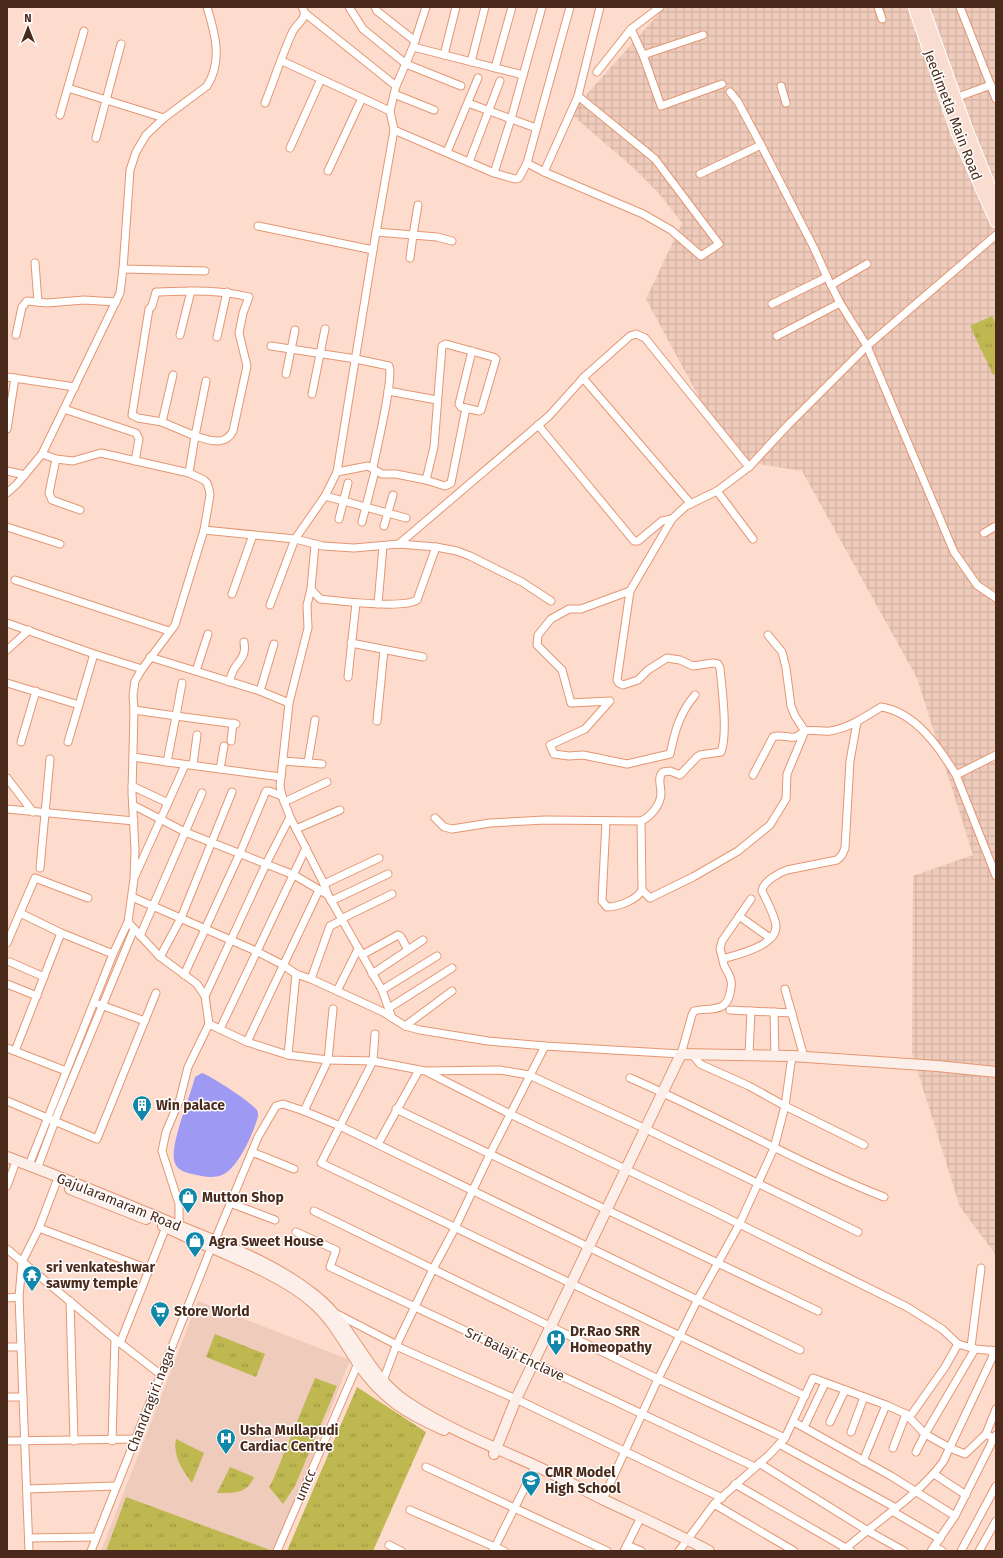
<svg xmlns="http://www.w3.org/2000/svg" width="1003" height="1558" font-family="'Fira Sans',sans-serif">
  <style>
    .built { fill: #efcbbb }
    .industrial { fill: url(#industrial-grid) }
    .grass { fill: url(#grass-tufts) }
    .water { fill: #9e99f2 }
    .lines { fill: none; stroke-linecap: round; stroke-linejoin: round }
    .street-casing { stroke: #e49672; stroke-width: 9 }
    .secondary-casing { stroke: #e49672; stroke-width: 12 }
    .primary-casing { stroke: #fff; stroke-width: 13 }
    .street { stroke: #fff; stroke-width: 7 }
    .secondary { stroke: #fceee8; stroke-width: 10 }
    .primary { stroke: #faddd1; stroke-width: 11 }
    .labels { text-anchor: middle; stroke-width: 3; stroke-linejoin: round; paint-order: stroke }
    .street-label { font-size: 14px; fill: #4a2a1b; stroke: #fff }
    .poi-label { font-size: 14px; font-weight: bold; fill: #4a2a1b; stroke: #fff; text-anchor: start }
  </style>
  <defs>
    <pattern id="industrial-grid" width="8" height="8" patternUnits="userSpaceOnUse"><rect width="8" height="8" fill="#efcbbb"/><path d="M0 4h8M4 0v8" fill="none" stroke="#ceaea0"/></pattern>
    <pattern id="grass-tufts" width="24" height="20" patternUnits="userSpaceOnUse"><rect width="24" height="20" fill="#bfb850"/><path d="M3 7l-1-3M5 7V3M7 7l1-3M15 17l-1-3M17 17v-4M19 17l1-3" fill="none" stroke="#9d9642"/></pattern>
  </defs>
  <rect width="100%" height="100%" fill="#fedccd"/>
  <path class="built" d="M198,1301l152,59 -74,191h-175z"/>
  <path class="industrial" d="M665,7h331v1248l-36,-48 -48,-154 1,-177 60,-21 -56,-177 -115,-207 -62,-10 -33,-49 -61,-113 36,-76 -21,-27 -24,-25 -67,-58z"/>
  <g class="grass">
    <path d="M992,316l4,8v49l-3,2 -23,-49z"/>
    <path d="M215,1334l50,20 -9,23 -50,-20z"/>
    <path d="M315,1378l22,8 -42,100 -12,18 -14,-17 4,-7z"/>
    <path d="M357,1387l69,45 -53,119h-86z"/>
    <path d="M176,1439l28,14 -12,30c-10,-13 -19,-27 -16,-44z"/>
    <path d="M230,1467l24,10c-7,17 -20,16 -37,16z"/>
    <path d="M126,1497l144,53 -164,1z"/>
  </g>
  <path class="water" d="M202,1073c9,3 49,29 55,37 1,2 1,4 1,6 -4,16 -20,53 -36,59 -10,4 -20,1 -30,-1 -8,-2 -16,-4 -18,-14 -3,-18 16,-63 21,-83z"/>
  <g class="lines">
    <g class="street-casing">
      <g id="street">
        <path d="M349,7l14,22 43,35 55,22"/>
        <path d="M375,7l2,4 38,30"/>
        <path d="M878,7l4,12"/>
        <path d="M960,7l36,92"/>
        <path d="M306,14l90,72"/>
        <path d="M631,29l12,26 18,51 61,-22"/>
        <path d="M413,47l110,28"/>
        <path d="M444,55l12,-48"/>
        <path d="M643,55l60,-20"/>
        <path d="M282,61l108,50"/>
        <path d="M471,62l14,-55"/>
        <path d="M495,68l17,-61"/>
        <path d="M597,72l34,-43 29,-22"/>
        <path d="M781,86l5,17"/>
        <path d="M68,88l96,30"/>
        <path d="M730,92l8,10 23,43 53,103 13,29 13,26 27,43 87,206 23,33 19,13"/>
        <path d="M394,94l40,16"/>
        <path d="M955,98l36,-13"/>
        <path d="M265,103c9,-23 17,-48 27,-70 4,-10 18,-15 10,-26"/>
        <path d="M468,103l68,25"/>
        <path d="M60,115l24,-84"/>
        <path d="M394,130l100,43 21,6 4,-1 8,-15 43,-156"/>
        <path d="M96,138l25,-94"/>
        <path d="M290,148l31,-69"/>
        <path d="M447,152l31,-74"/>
        <path d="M469,162l31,-81"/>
        <path d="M527,163l17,9 99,42 28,16 30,26 18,-12 -64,-85 -77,-63"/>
        <path d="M328,171l34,-73"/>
        <path d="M544,172l34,-76 22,-89"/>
        <path d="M494,173l17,-54 31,-112"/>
        <path d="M700,174l61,-29"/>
        <path d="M258,226l115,24"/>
        <path d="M376,232l37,3 5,-30"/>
        <path d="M410,258l3,-23 24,2 15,4"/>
        <path d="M35,263l3,39"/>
        <path d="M123,269l82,2"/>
        <path d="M831,285l36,-21"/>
        <path d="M772,304l55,-27"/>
        <path d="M16,335l6,-28 5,-6 20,2 37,-3 32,2"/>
        <path d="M180,335l11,-44"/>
        <path d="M777,336l63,-33"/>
        <path d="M217,337l10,-45"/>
        <path d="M271,346l85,13 33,7c5,14 -13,84 -16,102"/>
        <path d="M286,374l9,-44"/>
        <path d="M7,377l68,10"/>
        <path d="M583,378l108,126"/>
        <path d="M388,391l49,9"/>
        <path d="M312,394l13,-65"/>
        <path d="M64,409l72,24 3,6 -4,22"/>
        <path d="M162,422l11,-47"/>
        <path d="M538,425l96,116h4l24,-20 10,-2"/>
        <path d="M7,429l8,-51"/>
        <path d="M42,454l14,5 17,2 28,-8 88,20 15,7 3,3 2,6 1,6 -6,35 -29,95 -33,44 -7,12 -2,15 1,14 -2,83 3,56 -1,30 -6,43 31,34 38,28 8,12 4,28 -21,43 -8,32 -14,33 -4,19 17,53v22"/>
        <path d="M56,459l-7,34 3,7 28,10"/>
        <path d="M7,471l18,4"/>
        <path d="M337,472l31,-6 14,8h14l30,6 8,-33 8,-101 4,-2 47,13 3,2 -15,51 -2,1 -18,-4 -2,-3 13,-53"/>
        <path d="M189,473l6,-37c14,4 30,11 38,-5l14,-65 -8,-33 4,-20 6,-16c-31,-8 -62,-6 -93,-5l-4,14 -3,3 -17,106 6,3 24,4 33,14 11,-55"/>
        <path d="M426,480l19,6 6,-3 15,-75"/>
        <path d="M717,491l36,48"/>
        <path d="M7,493l10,-9 25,-30 78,-161 3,-24 7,-99 6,-18 10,-17 18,-17 43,-32c16,-25 8,-53 0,-79"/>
        <path d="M325,496l81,22"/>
        <path d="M339,519l9,-36"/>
        <path d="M362,522l13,-51"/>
        <path d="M384,526l9,-31"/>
        <path d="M7,527l53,17"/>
        <path d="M204,530l91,9 28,7 31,2 45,-4 37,3 21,4 13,5 52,26 29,19"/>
        <path d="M984,533l12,-7"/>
        <path d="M315,544l-4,45 9,10c19,2 83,10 97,1l19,-53"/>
        <path d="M399,544l150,-128 36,-40 45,-40 6,-2 9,4 104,129"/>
        <path d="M15,580l154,51"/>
        <path d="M311,589l-4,16 1,23 -19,75 -9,83 2,10 8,21 34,67 4,11"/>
        <path d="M232,594l21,-59"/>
        <path d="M378,604l5,-58"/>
        <path d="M270,605l25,-66 30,-43 12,-24 36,-222 21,-120 -4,-19 6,-25 17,-39 13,-40"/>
        <path d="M7,623l87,31 48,15"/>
        <path d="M351,643l72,14"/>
        <path d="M7,650l22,-20"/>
        <path d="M150,657l110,34 29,12"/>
        <path d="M196,671l12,-37"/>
        <path d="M348,677l8,-74"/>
        <path d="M229,682c2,-5 3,-11 7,-16 6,-8 10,-12 8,-24"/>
        <path d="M7,683l72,22"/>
        <path d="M182,683l-6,33 60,8"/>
        <path d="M260,691l14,-47"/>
        <path d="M695,695c-16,19 -20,36 -25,59l-43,10 -44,-9 -14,1 -15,-2 -4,-9 35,-16 25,-28 -39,2 -9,-33 -25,-25 1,-10 13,-16 18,-10h12l49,-18 42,-72 14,-13 31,-15 32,-24 38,-41 80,-80 129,-111"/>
        <path d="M134,710l42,6 -9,46 114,15"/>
        <path d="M377,721l7,-71"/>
        <path d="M231,741l2,-18"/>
        <path d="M21,742l15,-51"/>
        <path d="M68,742l26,-88"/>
        <path d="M996,755l-40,20 40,101"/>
        <path d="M133,757l34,5"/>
        <path d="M283,761l39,3"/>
        <path d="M308,762l7,-42"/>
        <path d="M193,765l4,-30"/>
        <path d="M220,769l4,-23"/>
        <path d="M753,775l20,-38c7,-3 14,1 22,0 5,-1 6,-5 10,-6 6,-2 18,1 25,0 19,-3 35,-14 51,-24 34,5 58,40 75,68"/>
        <path d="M7,778l26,34"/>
        <path d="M132,786l36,17"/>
        <path d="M284,802l43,-20"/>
        <path d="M133,805l52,27 109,43 34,20 54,95 10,28"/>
        <path d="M7,809l127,12"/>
        <path d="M435,818l9,9 8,2 38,-6 55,-3 96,1c9,-4 20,-16 20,-28 0,-7 -4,-16 2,-21l7,-1 10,4 17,-18 3,-2 21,-3c7,-18 1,-63 -1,-84l-2,-4 -5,-1 -20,3 -13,-6 -13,-2 -19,12 -10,10 -15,5 -4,-2 -2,-3 13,-89"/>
        <path d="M606,821l-4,80 5,6c11,0 30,-7 35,-17l-1,-69"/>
        <path d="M296,829l44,-19"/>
        <path d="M40,868l10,-109"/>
        <path d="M135,876l50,-111"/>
        <path d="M324,884l55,-26"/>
        <path d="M642,890l8,8 43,-21 45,-26 32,-26 16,-26 1,-25 18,-43 -10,-15 -4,-10 -5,-38 -4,-16 -14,-17"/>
        <path d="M132,897l124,54 27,14 13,9 15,5 72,33 22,14 15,4 68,11 57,5 136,8 11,-39 2,-4c15,-4 32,3 36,-18 1,-4 2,-9 1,-12 -1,-8 -8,-13 -8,-21l3,-2c14,-4 51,-13 50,-32 -1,-11 -9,-24 -14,-35 1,-9 16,-18 25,-21l50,-10 5,-5 3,-7 5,-87 7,-39"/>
        <path d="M331,901l57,-27"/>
        <path d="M20,913l41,20 52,21"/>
        <path d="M739,916l31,22"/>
        <path d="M341,919l51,-25"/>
        <path d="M140,936l62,-143"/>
        <path d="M7,943l28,-65 53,20"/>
        <path d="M362,955l36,-20 3,2 7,13"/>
        <path d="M160,957l21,-39 51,-126"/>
        <path d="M723,960l-3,-11 2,-8 29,-42"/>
        <path d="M10,962l34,15"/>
        <path d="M296,974l-8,81 40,5 45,1 52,10 75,-1 29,5 117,54 212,103"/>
        <path d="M372,974l51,-34"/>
        <path d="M184,975l56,-122 26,-62h3l13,5"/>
        <path d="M311,979l19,-53 12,-6"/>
        <path d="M7,984l30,12"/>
        <path d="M785,989l19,68"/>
        <path d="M382,990l55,-34"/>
        <path d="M337,991l21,-42"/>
        <path d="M205,996l61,-132 24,-47"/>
        <path d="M98,1004l47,17"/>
        <path d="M389,1008l63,-40"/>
        <path d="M333,1009l-5,51 -24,51 36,15 460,224"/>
        <path d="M730,1010l62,3"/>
        <path d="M774,1012l1,44"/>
        <path d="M209,1024l38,18 41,13"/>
        <path d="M405,1026l47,-35"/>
        <path d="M220,1029l86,-181"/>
        <path d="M375,1034l-2,27 -52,102 484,233"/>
        <path d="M247,1042l72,-152"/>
        <path d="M7,1048l59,23"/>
        <path d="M15,1051l46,-118"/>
        <path d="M692,1054l8,10 49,22 36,20 79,39"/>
        <path d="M749,1055l2,-44"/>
        <path d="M427,1072l83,42 201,96 196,97 35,22 16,15 17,5 21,2"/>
        <path d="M630,1078c86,37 167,85 254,119"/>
        <path d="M7,1101l90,38 59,-146"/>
        <path d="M396,1109l422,202"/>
        <path d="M378,1144l41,-74"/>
        <path d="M252,1152l42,17"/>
        <path d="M29,1165l84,-211 15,-32"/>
        <path d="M37,1169l21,-56 76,-184"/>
        <path d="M7,1186l7,-19"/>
        <path d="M230,1203l45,17"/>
        <path d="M314,1211l344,168 127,59"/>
        <path d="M39,1228l109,41"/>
        <path d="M296,1232l40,18 -6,17 425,200"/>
        <path d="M215,1240l43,-103 18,-31 7,-2 21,7"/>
        <path d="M7,1249l108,90 45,35"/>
        <path d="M7,1298l12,-1"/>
        <path d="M70,1301l4,140"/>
        <path d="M335,1313l62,32"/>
        <path d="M120,1343l46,-116"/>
        <path d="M396,1346l120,53 206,99"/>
        <path d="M7,1347h14"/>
        <path d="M971,1347l10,-79"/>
        <path d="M383,1381l13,-35 37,-77 22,-41 35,-74 55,-108"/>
        <path d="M7,1397h16"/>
        <path d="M909,1418l36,-51 13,-23"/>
        <path d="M794,1422l97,54 64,40"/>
        <path d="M830,1422l15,-32"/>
        <path d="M804,1427l21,-44"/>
        <path d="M851,1432l13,-35"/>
        <path d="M986,1434l10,-25"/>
        <path d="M7,1441l129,-2"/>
        <path d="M112,1441l3,-102"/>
        <path d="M779,1444l117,64"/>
        <path d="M893,1448l13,-34"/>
        <path d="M916,1452l9,-18 50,-85"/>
        <path d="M863,1461l23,-56"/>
        <path d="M759,1463l109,68 36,20"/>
        <path d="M426,1467l181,84"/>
        <path d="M934,1474l32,21"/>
        <path d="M735,1484l116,67"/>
        <path d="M27,1489l89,-3"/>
        <path d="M603,1499l55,-120 40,-80 41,-74 35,-77 11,-42 7,-50"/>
        <path d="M714,1504l80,47"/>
        <path d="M410,1510l94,41"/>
        <path d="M892,1511l48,28"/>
        <path d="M29,1538l67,-1"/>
        <path d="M389,1545l12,6"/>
        <path d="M627,1545l14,6"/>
        <path d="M934,1546l8,5"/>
        <path d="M29,1551l-10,-254 3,-35 17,-34 17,-45"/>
        <path d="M91,1551l120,-303"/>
        <path d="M277,1551l82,-190"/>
        <path d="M493,1551l40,-80"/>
        <path d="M624,1551l15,-30"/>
        <path d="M679,1551l35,-47 55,-49 16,-17 28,-60 73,27 20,9 19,20 25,14 15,6 21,-20 7,4 3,-3"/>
        <path d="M843,1551c33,-30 73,-53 100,-89l50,-106 -2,-6"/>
        <path d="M931,1551l24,-35 36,-72 2,-6"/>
        <path d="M961,1551l35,-65"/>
        <path d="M979,1551l17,-30"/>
      </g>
    </g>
    <g class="secondary-casing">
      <g id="secondary">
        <path d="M7,1157c54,20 107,42 160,64 52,22 106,40 150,76 36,29 50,79 90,105 40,27 85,44 129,64 22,10 44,22 66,33 36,17 72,33 107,52"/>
        <path d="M70,1189l76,30"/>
        <path d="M163,1226c16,7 31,15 47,21 32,14 76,32 102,55 20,17 31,39 45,60 24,36 49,51 87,68"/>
        <path d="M494,1454l22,-55 165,-345 111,2 145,10 59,6"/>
      </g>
    </g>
    <g class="primary-casing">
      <g id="primary">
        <path d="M914,7l43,126 39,89"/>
        <path d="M923,7l44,123 29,72"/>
      </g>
    </g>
    <use href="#street" class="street"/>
    <use href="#secondary" class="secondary"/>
    <use href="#primary" class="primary"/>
  </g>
  <defs>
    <g id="building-pin" transform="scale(1)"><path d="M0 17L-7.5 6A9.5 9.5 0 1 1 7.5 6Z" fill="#1088ac" stroke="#fff"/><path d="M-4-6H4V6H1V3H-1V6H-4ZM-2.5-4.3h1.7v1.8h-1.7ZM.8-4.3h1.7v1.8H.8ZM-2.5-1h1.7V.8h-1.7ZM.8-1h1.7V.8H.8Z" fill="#fff"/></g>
    <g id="shop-pin" transform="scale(1)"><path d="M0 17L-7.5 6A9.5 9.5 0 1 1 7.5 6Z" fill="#1088ac" stroke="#fff"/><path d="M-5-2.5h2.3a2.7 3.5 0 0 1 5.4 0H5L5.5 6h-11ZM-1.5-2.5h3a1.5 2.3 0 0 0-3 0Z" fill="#fff"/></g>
    <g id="temple-pin" transform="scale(1)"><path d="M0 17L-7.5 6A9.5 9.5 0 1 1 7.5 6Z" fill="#1088ac" stroke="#fff"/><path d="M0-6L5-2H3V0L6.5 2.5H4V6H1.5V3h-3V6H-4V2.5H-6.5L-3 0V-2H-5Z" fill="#fff"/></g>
    <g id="supermarket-pin" transform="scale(1)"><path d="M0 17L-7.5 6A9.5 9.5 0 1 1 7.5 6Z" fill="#1088ac" stroke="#fff"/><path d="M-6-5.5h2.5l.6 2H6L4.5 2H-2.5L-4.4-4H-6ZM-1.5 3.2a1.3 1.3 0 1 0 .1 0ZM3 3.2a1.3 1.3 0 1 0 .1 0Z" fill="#fff"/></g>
    <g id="hospital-pin" transform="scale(1)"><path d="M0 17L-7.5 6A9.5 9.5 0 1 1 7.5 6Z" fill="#1088ac" stroke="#fff"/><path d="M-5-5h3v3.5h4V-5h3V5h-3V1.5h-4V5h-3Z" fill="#fff"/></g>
    <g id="school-pin" transform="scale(1)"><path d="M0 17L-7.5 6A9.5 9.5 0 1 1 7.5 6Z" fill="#1088ac" stroke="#fff"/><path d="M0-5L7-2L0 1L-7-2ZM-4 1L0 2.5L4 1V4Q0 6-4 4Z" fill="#fff"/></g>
  </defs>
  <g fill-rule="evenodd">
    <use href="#building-pin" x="142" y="1105"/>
    <use href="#shop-pin" x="188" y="1197"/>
    <use href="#shop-pin" x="195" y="1241"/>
    <use href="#temple-pin" x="32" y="1275"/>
    <use href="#supermarket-pin" x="160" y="1311"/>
    <use href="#hospital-pin" x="556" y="1339"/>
    <use href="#hospital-pin" x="226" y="1438"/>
    <use href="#school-pin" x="531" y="1480"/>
  </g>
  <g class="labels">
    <g class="street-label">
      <text transform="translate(953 115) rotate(69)" y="5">Jeedimetla Main Road</text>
      <text transform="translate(119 1202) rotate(22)" y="5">Gajularamaram Road</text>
      <text transform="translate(515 1354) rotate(25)" y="5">Sri Balaji Enclave</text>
      <text transform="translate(151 1399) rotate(-69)" y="5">Chandragiri nagar</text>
      <text transform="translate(305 1485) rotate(-67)" y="5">umcc</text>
    </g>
    <g class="poi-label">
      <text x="156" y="1110">Win palace</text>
      <text x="202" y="1202">Mutton Shop</text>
      <text x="209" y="1246">Agra Sweet House</text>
      <text x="46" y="1272">sri venkateshwar<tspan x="46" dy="16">sawmy temple</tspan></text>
      <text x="174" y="1316">Store World</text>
      <text x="570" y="1336">Dr.Rao SRR<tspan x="570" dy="16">Homeopathy</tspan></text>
      <text x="240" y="1435">Usha Mullapudi<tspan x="240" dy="16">Cardiac Centre</tspan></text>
      <text x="545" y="1477">CMR Model<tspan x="545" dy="16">High School</tspan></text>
    </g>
  </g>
  <rect width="1003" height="1558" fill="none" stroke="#4a2a1b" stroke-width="16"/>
  <g transform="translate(28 28)" stroke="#ffffff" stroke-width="3" paint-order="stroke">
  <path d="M0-3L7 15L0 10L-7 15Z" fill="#4a2a1b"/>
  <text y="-6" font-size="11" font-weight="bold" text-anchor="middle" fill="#4a2a1b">N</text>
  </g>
</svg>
